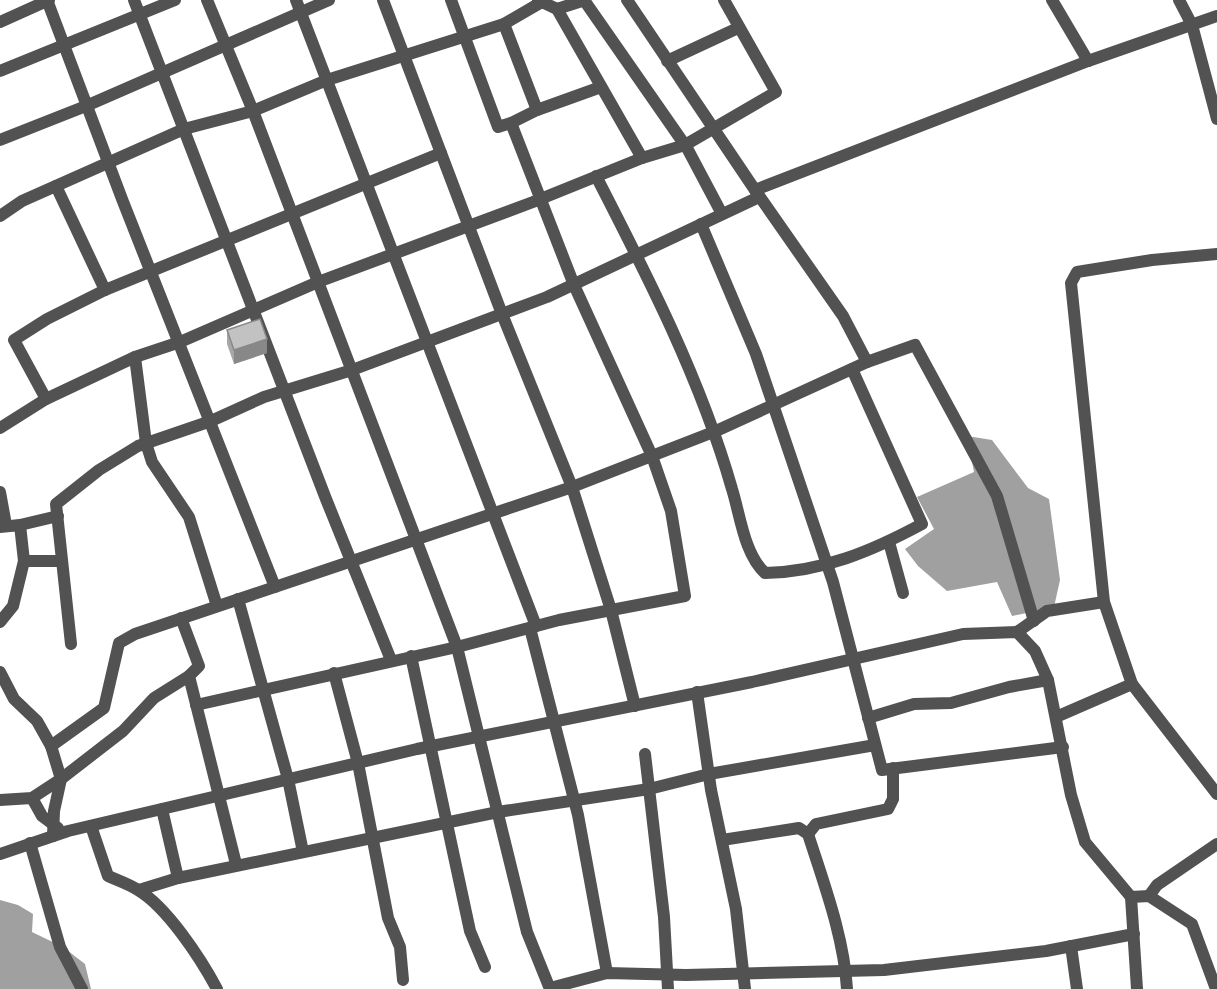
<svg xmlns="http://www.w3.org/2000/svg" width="1217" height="989" font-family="'Sofia Sans Condensed',sans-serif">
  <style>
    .water { fill: #a0a0a0 }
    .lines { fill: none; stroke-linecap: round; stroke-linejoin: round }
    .street { stroke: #525252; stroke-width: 12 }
    .wall { fill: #a7a7a7 }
    .shaded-wall { fill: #888 }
    .building { fill: #c2c2c2; stroke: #888; stroke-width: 1.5 }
  </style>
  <rect width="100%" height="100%" fill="#fff"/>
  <g class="water">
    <path d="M967,436l25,4 36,48 21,11 11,81 -6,27 -42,9 -15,-34 -50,9 -29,-25 -13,-17 29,-20 -17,-32 57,-25z"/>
    <path d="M0,900l18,5 15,9 -1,18 31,15 22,17 6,25h-91z"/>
  </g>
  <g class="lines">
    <g class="street">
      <path d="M47,0l75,199 153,388"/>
      <path d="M134,0l192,499 65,161"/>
      <path d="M207,0l46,111 204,536 70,285 23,57"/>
      <path d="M296,0l240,626"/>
      <path d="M383,0l119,314 70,173 39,123 24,96"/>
      <path d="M538,0l19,9 85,149"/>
      <path d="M584,0l103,148 35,66"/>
      <path d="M1052,0l36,61"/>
      <path d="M1179,0l13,25 25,94"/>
      <path d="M557,9l28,-9"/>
      <path d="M0,22l49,-22"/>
      <path d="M504,24l33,86"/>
      <path d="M667,61l71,-33"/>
      <path d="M0,71l175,-71"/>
      <path d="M511,123l26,-13 64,-23"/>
      <path d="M0,140l86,-34 243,-106"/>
      <path d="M596,176c52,101 105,204 136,313 8,25 12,65 33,84 57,-1 107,-22 157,-49l-70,-155"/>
      <path d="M56,186l49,104"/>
      <path d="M755,190l333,-129 129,-45"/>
      <path d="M0,216l22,-15 162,-72 69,-18 74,-31 177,-56 36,-21"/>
      <path d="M701,224l55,130 77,228 49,188 181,-23"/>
      <path d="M135,357l11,86 6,19 37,55 28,89"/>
      <path d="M867,362l48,-17 82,151 37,125"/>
      <path d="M46,399l-32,-59 33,-21 58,-29 336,-137"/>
      <path d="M0,428l46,-29 89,-42 45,-15 138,-60 215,-80 109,-44 43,-13 91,-53 -52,-92"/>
      <path d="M0,492l6,33"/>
      <path d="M20,525l38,-9"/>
      <path d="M0,527l20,-2 4,36h38"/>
      <path d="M889,542l14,51"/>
      <path d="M238,599l50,180 15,73"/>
      <path d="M181,618l18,48 -10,10 47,188"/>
      <path d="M0,622l13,-16 11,-45"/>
      <path d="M530,628l48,187 29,158"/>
      <path d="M1017,632l30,-21 57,-9"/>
      <path d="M71,644l-15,-140 43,-34 39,-24 73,-25 53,-24 88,-27 195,-73 212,-100"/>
      <path d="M411,656l59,275 15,36"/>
      <path d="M0,672l14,27 23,22 14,25 10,33 -7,32 -1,25"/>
      <path d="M334,673l24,90 30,155 12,29 3,33"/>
      <path d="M1132,684l-28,-82 -33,-319 6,-11 75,-12 65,-6"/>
      <path d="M697,692l14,98 25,119 9,80"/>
      <path d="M196,705l261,-58 102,-27 126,-24 -14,-85 -19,-55 -78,-171 -63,-162 -13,4 -47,-127"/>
      <path d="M1056,717l76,-33 85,110"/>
      <path d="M868,718l46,-14 37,-1 58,-16 39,-7"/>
      <path d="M51,746l53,-38 15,-65 16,-9 437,-147 144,-56 151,-69 -24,-46 -88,-126 -128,-190"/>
      <path d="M645,754l19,163 4,72"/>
      <path d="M32,798l10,18 16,12"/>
      <path d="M0,800l32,-2 29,-19 62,-48 31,-33 35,-22"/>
      <path d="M162,809l16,69 320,-66 151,-23 60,-15 166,-29"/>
      <path d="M91,826l17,50c9,4 21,8 30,14 29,17 63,69 79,99"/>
      <path d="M808,834l8,-10 72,-15 5,-10v-31"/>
      <path d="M722,840l77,-12 9,6c16,50 36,103 39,155"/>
      <path d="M30,843l30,104 22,42"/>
      <path d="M0,854l68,-23 349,-82 335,-67 211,-48 54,-2 18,19 13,29 23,115 14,47 46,55 18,-1 43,28 24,65"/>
      <path d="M139,890l39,-12"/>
      <path d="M1149,896l8,-11 60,-41"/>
      <path d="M1131,897l6,92"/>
      <path d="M1071,946l6,43"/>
      <path d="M550,988l57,-15 79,2 198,-5 162,-19 88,-17"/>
    </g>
  </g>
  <path class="wall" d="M227,330l40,23 -33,11 -7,-20z"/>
  <path class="shaded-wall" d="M267,339v14l-33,11v-14z"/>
  <path class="building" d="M260,319l7,20 -33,11 -7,-20z"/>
</svg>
